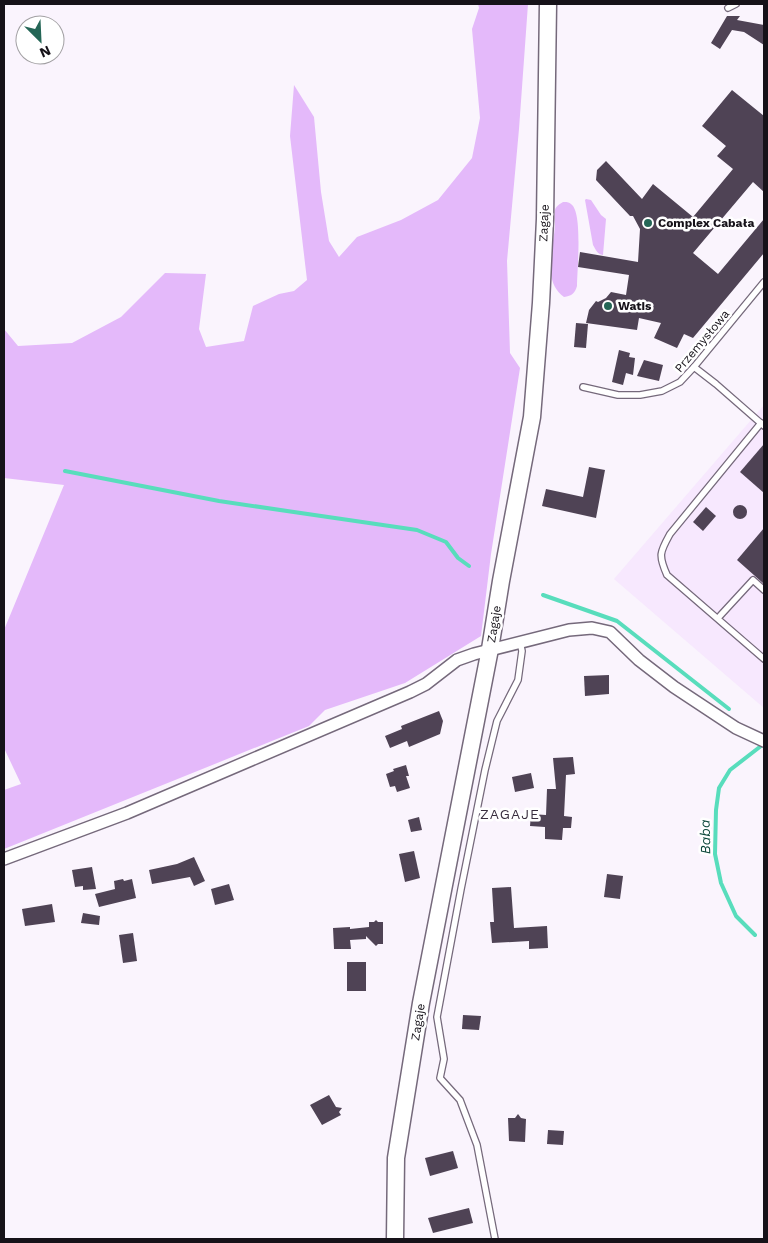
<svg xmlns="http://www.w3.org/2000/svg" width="768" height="1243" font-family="'Work Sans',sans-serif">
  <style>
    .built { fill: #f7e8fe }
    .green { fill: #e4b9fa }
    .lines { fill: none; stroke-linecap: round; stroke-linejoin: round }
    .stream { stroke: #58ddbc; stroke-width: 4 }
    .building { fill: #4f4355 }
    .lane-casing { stroke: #75697b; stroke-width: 8 }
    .street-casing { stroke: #75697b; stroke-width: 14 }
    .secondary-casing { stroke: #75697b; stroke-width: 19 }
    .lane { stroke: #fff; stroke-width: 5.5 }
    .street { stroke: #fff; stroke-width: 11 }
    .secondary { stroke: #fff; stroke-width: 16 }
    .poi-dot { fill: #246656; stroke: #fff; stroke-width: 2 }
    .labels { text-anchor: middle; stroke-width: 5; stroke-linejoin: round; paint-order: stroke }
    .street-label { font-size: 12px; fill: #161219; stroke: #fff }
    .poi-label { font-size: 12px; font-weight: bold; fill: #161219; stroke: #fff; text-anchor: start }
    .neighbourhood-label { font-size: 14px; letter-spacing: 1px; fill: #392e3f; stroke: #fff }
    .water-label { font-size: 14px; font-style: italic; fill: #0d483b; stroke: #fff }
  </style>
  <rect width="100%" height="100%" fill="#faf4fd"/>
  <path class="built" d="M764,405v303l-150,-129z"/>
  <g class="green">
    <path d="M478,4h50l-9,125 -12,132 3,92 10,15 -29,186 -10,82 -76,47 -80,27 -16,16 -305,123v-59l17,-6 -17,-36v-118l60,-145 -60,-7v-149l14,17 54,-3 49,-26 44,-44 41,1 -7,55 7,18 38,-6 9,-35 26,-12 15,-3 13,-11 -17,-144 4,-51 20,32 7,75 8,49 10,16 18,-20 44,-17 37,-20 34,-42 8,-40 -8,-89 7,-21z"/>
    <path d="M586,199l5,1 10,15 5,4 -3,36c-6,-1 -7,-5 -10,-10l-8,-45z"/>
    <path d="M563,202c4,0 5,0 8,2 12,8 6,67 6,82 -2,7 -5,10 -13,11 -8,-6 -12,-14 -13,-23 -3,-15 3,-33 4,-48 0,-5 -1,-11 0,-16 1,-4 5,-6 8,-8z"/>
  </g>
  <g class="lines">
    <g class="stream">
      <path d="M65,471l154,30 198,29 29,12 12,16 11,8"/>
      <path d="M543,595l74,26 112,88"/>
      <path d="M755,935l-19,-19 -15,-33 -6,-29 1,-44 3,-22 11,-18 31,-24"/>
    </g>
  </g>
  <g class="building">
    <path d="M727,16h13l-3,4 27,5v20l-20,-13 -12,-2 -12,19 -9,-6z"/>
    <path d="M732,90l32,26v76l-11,-10 -60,71 25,21 46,-55v34l-71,85 -9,-4 -7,14 -23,-10 7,-15 -22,-5 -2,12 -51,-7 3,-13 7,-9 2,1 8,-4 5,-6 15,3 3,-20 -51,-8 2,-15 58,10 2,-33 -7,-13h-3l-34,-36 1,-10 9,-9 36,38 11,-15 40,33 40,-48 -16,-13 9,-10 -24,-20z"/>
    <path d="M576,323l12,1 -2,24 -12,-1z"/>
    <path d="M619,350l11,3 -1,4 6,1 -2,17 -7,-2 -3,12 -11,-3z"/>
    <path d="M644,360l19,5 -4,16 -22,-5z"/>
    <path d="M764,444v49l-24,-21z"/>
    <path d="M589,467l16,3 -9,48 -54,-12 4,-17 37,8z"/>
    <circle cx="740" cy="512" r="7"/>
    <path d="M706,507l10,9 -13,15 -10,-9z"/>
    <path d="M764,528v56l-27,-24z"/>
    <path d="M609,675v19l-24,2 -1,-20z"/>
    <path d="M439,711l4,10 -3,13 -31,13 -2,-6 -17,7 -5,-12 17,-7 -1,-3z"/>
    <path d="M573,757l2,17 -9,1 -2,41 8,1 -1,11h-8l-1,12 -17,-1v-12l-15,-1 1,-12 15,1 1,-26h9l-3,-31z"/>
    <path d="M406,765l3,11h-3l4,12 -13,4 -2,-6 -5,1 -4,-13 8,-3 -1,-2z"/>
    <path d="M531,773l3,15 -19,4 -3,-15z"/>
    <path d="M419,817l3,13 -11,2 -3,-12z"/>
    <path d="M414,851l6,27 -15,4 -6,-28z"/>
    <path d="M194,857l11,24 -11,5 -4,-9 -38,7 -3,-14 28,-6z"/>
    <path d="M92,867l4,22 -13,1v-4l-8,1 -3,-17z"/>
    <path d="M607,874l16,2 -3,23 -16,-2z"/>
    <path d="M123,879l1,2 8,-2 4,19 -37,9 -4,-13 20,-5 -1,-8z"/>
    <path d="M229,884l5,16 -19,5 -4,-16z"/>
    <path d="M511,887l3,41 33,-2 1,22 -19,1v-8l-37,2 -2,-21h4l-2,-34z"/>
    <path d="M52,904l3,18 -30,4 -3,-17z"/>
    <path d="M83,913l17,3 -1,9 -18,-2z"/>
    <path d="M376,920l2,2h5v22h-5l-2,2 -10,-10v3l-16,1 1,9h-17l-1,-21 17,-1v2l19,-2v-5h5z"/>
    <path d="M133,933l4,28 -14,2 -4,-28z"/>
    <rect x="347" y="962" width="19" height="29"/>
    <path d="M463,1015l18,1 -2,14 -17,-1z"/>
    <path d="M329,1095l7,12 6,1 -3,4 2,3 -19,10 -12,-20z"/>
    <path d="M518,1114l3,4 5,1 -1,23 -16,-1 -1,-23h7z"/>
    <path d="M548,1130l16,1 -1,14 -16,-1z"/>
    <path d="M453,1151l5,17 -28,8 -5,-18z"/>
    <path d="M469,1208l4,15 -40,10 -5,-15z"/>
  </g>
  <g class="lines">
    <g class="lane-casing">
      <g id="lane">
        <path d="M728,8l8,-4"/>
        <path d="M694,367l22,17 48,42"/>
        <path d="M583,387l35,8h22l22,-4 18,-9 14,-15 70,-85"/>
        <path d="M761,423l-91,111c-10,18 -12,21 -3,41l97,84"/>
        <path d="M718,618l35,-38 11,10"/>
        <path d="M495,1239l-18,-94 -17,-45 -20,-22 4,-19 -7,-42 24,-128 24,-119 12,-49 21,-41 4,-29 -2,-9"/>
      </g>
    </g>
    <g class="street-casing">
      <path id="street" d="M4,859l123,-46 283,-121 16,-8 31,-24 17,-6 95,-24 23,-2 18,4 29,28 35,27 62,41 28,13"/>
    </g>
    <g class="secondary-casing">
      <path id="secondary" d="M395,1239l1,-81 25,-155 69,-354 11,-68 31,-164 9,-114 4,-84 3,-215"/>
    </g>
    <use href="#lane" class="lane"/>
    <use href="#street" class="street"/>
    <use href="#secondary" class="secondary"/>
  </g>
  <g class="poi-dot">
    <circle cx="648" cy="223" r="5"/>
    <circle cx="608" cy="306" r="5"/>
  </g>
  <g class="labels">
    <g class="street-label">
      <text transform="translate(544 223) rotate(-88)" y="4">Zagaje</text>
      <text transform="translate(702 341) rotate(-50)" y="4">Przemysłowa</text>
      <text transform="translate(494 624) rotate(-81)" y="4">Zagaje</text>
      <text transform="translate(418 1022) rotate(-81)" y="4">Zagaje</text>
    </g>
    <g class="poi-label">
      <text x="658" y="227">Complex Cabała</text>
      <text x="618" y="310">Watis</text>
    </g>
    <g class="neighbourhood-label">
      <text x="510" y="819">ZAGAJE</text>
    </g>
    <g class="water-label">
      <text transform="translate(705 837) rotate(-91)" y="5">Baba</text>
    </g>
  </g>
  <rect width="768" height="1243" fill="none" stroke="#161219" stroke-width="10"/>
  <g transform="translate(40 40) rotate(156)"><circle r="24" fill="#ffffff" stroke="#a2a0a3"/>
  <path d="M0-4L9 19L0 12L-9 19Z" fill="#246656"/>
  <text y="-8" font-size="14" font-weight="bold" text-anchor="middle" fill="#161219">N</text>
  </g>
</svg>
